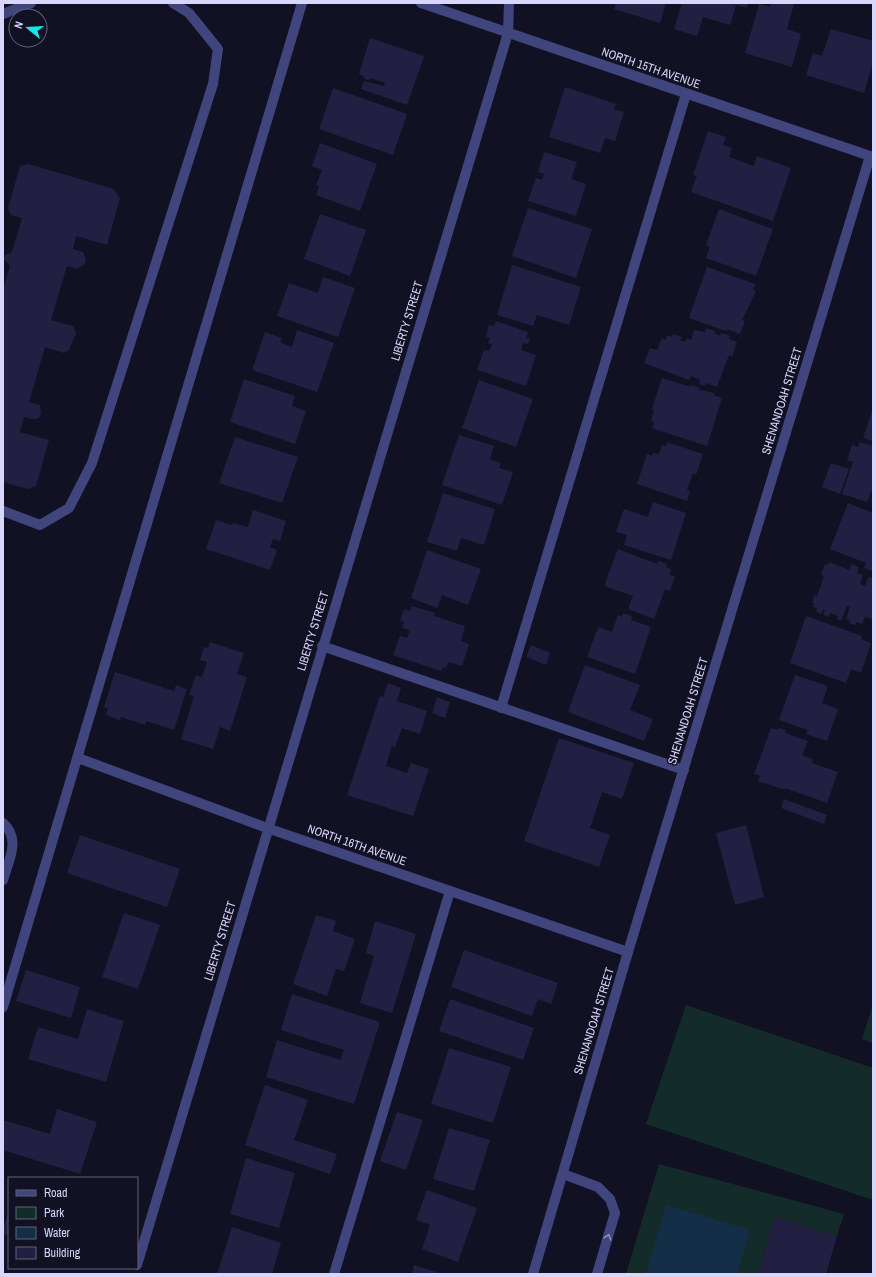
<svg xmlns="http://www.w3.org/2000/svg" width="876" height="1277" font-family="'Archivo Narrow',sans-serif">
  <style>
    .green { fill: #142c29 }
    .water { fill: #152e48 }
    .building { fill: #221f42 }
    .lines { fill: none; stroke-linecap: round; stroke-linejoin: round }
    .minor { stroke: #40457d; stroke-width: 10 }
    .oneway { stroke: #8c8ebc }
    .labels { text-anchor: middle; stroke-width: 3; stroke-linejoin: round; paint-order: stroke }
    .street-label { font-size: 12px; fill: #d7d6fb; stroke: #121123 }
  </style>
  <rect width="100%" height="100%" fill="#121123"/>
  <g class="green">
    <path d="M686,1005l187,63v132l-227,-76z"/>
    <path d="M873,1005v38l-11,-4z"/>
    <path d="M659,1164l185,50 -7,22 -62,-18 -17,56h-132z"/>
  </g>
  <path class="water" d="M666,1205l84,25 -13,44h-91z"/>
  <g class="building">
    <path d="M616,3h50l-6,20 -46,-14z"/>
    <path d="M682,3h66l-1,5 -11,-3 -6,20 -27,-8 -6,19 -23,-7z"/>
    <path d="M771,3l23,1 -7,25 14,5 -9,33 -47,-14 14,-49 11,3z"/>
    <path d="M831,29l42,12v21l-9,31 -58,-18 7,-22 9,3z"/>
    <path d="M370,38l54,18 -17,49 -46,-16 3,-8 20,5 1,-3 -15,-5 -1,2 -5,-1 1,-2 -6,-3z"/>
    <path d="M565,87l51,17 -2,5 10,3 -9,29 -10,-3 -5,15 -51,-16z"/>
    <path d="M333,88l74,26 -14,41 -74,-26z"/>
    <path d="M708,131l18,6 -3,8 9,3 -3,9 25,9 3,-10 34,12 -18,53 -82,-29 6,-16 -4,-1z"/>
    <path d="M320,143l57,21 -17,47 -44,-16 3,-9 -3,-1 6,-15 -10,-4z"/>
    <path d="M544,152l33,10 -6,17 15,5 -10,32 -48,-15 8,-23 6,2 2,-6 -6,-2z"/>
    <path d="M28,164l86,25 6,9 -13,47 -31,-9 -3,13 10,3 3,7 -2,6 -7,4 -10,-3 -16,54 22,6 3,7 -7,17 -5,3 -19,-6 -16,55 11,3 1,7 -2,6 -7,1 -8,-2 -4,15 29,8 -13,46 -8,3 -25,-7v-193l7,-23 -6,-7 1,-4 7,-3 10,-34 -11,-3 -3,-7 12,-42z"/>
    <path d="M528,208l64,21 -16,49 -64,-22z"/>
    <path d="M719,209l54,20 -17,47 -50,-18 4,-11 -4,-2z"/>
    <path d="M320,214l46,16 -16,46 -46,-17z"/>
    <path d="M512,265l69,22 -12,38 -32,-10 -4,11 -36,-11z"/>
    <path d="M707,267l48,17 -2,6 3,1 -14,29 3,1 -5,13 -13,-5 -1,2 -37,-13z"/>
    <path d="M323,277l32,11 -17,49 -61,-21 12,-33 29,10z"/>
    <path d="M496,321l32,11 -2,6 4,1 -2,5 -5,-1 -2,7 15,5 -10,31 -49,-16 7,-20 5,1 3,-7 -4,-1 2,-5 -4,-1 3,-12 5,1z"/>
    <path d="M706,328l9,3 -1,2 6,3 1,-3 9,3 -1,3 8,3 -5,15 -3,-2 -12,32 -11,-4 -1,3 -6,-2 1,-4 -9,-4 -2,4 -45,-17 6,-15 7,2 5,-12 3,2 2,-5 5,2 1,-3 9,3 -2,3 5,2 1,-4 5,2 3,-10 11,2z"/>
    <path d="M297,330l37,13 -17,49 -65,-22 13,-38 17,6 -2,4 12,5z"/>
    <path d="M662,378l29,9 1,-2 8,3 -1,2 16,3 -1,2 8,3 -15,48 -55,-18 2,-6 -3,-1 3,-12h-2z"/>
    <path d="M244,379l51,17 -3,10 14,5 -11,33 -65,-22z"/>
    <path d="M479,380l54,19 -17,48 -54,-19z"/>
    <path d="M873,408v33l-10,-3z"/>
    <path d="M459,435l35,11 -4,13 11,4 -2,5 14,4 -11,33 -60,-20z"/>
    <path d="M235,437l63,20 -16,46 -63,-20z"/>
    <path d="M667,442l36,12 -7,21 -3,-2 -6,17 3,1 -3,10 -50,-17 10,-30 5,2 1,-3 6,1 3,-9 4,1z"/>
    <path d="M860,442l13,4v46l-2,-1 -4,11 -25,-8 11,-32 -6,-2 5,-15 6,2z"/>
    <path d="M831,463l18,6 -9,25 -18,-7z"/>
    <path d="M443,493l52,16 -11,36 -23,-7 -4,13 -30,-9z"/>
    <path d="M653,502l33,11 -15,47 -47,-15 3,-10 -11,-3 8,-23 24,8z"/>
    <path d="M848,503l25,10v58l-9,-3 2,-5 -36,-14z"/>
    <path d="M253,510l33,11 -6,20 -7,-2 -3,8 7,3 -7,20 -64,-21 10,-29 16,5 1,-2 15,4z"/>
    <path d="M618,549l39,15 1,-3 9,3 -1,3 5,2 -2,6 6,1 -5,15 -5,-2 -11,30 -26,-10 5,-13 -29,-10z"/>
    <path d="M427,550l54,19 -13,36 -26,-10 -5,13 -26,-10z"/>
    <path d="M829,562l20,8 2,-6 8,3 -2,6 6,2 -3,9 5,2 3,-9 5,1v41l-8,-2 -3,7 -6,-2 -1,3 -6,-2 1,-3 -4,-1 4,-12 -3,-1 -6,15 -4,-2 1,-3 -8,-3 -1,4 -6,-2 2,-5h-2l-2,4 -5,-2 1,-4 -4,-1 1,-4h-2l2,-8 3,1 7,-20 -3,-1 4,-11 3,1z"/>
    <path d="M412,606l23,7 -1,3 31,10 -4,15 8,3 -7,22 -14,-4 -2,6 -3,-1 -2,4 -48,-16 7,-19 7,2 3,-8 -8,-2 2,-6 -4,-1 4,-12 6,2z"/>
    <path d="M623,613l9,3 -1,4 20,7 -16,47 -48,-17 11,-30 14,5 6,-17 4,1z"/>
    <path d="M806,616l56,20 -1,3 10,4 -10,30 -10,-4 -5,14 -56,-20z"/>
    <path d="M210,642l34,11 -7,21 10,3 -17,54 -10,-4 -7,22 -32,-10 13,-43 -5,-1 7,-20 6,2 5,-15 -7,-2 4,-13 4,1z"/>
    <path d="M531,645l19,8 -4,12 -20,-8z"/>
    <path d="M585,665l55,20 -10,25 23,9 -9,22 -76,-29z"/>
    <path d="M115,672l59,19 2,-6 11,4 -13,41 -28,-9 -1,4 -24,-8 -1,3 -14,-5 2,-7 -4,-1z"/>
    <path d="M795,675l33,11 -6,17 16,6 -11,32 -21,-7 2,-4 -29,-10z"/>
    <path d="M388,683l13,5 -4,13 30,10 -7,23 -18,-6 -7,19 -3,-1 -6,20 21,7 4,-10 18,6 -16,47 -66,-21 33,-99 3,1z"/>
    <path d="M437,697l13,5 -5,16 -13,-5z"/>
    <path d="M771,728l7,2v-2l8,2 -1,3 23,8 -6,14 11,4 -1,4 26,9 -11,31 -42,-15v2l-27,-9 2,-5 -6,-2z"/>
    <path d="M559,738l75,25 -12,36 -20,-7 -12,36 20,7 -11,32 -75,-26z"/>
    <path d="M784,799l43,16 -3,9 -43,-16z"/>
    <path d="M746,825l18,72 -29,8 -19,-72z"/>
    <path d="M80,835l100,34 -13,38 -100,-34z"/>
    <path d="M124,913l36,12 -22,64 -36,-12z"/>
    <path d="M316,915l20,6 -3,10 22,8 -11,32 -8,-2 -9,27 -34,-12z"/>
    <path d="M375,921l41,13 -24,79 -32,-10 14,-47 -8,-3z"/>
    <path d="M464,950l94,33 -7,21 -13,-5 -6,17 -81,-29z"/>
    <path d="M26,970l54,17 -9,31 -55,-17z"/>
    <path d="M292,994l88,28 -26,82 -88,-27 11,-37 63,20 4,-10 -63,-20z"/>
    <path d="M450,999l84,29 -11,32 -84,-29z"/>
    <path d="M87,1009l37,12 -18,61 -78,-23 10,-32 40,12z"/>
    <path d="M449,1048l62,19 -18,56 -62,-19z"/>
    <path d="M265,1085l43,15 -14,40 43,14 -7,20 -85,-29z"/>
    <path d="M57,1109l40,13 -17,52 -77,-24v-30l47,14z"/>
    <path d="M397,1112l26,8 -17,50 -26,-9z"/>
    <path d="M449,1128l41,12 -16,51 -41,-12z"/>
    <path d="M246,1158l49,15 -16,55 -49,-14z"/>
    <path d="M427,1190l50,18 -19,54 -36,-13 8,-24 -14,-5z"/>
    <path d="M9,1211v25l-6,-2v-6z"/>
    <path d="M775,1217l62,19 -11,38h-68z"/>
    <path d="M232,1227l49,16 -9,31h-55z"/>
    <path d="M414,1265l28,9h-30z"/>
  </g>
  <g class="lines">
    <g class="minor">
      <path d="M421,3l452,154"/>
      <path d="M3,14l28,-11"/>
      <path d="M3,511l37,14 29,-17 23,-45 121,-379 5,-35 -29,-36 -16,-10"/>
      <path d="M322,646l362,124"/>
      <path d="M501,708l185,-614"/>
      <path d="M78,758l189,70 361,124"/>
      <path d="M3,823c18,16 6,37 0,57"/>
      <path d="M3,1007l299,-1004"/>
      <path d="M563,1174l35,13 12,12 5,14 -18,61"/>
      <path d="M137,1265l371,-1232 1,-30"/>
      <path d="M334,1274l116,-383"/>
      <path d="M533,1274l95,-322 242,-796"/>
    </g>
  </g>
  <defs><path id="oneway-chevron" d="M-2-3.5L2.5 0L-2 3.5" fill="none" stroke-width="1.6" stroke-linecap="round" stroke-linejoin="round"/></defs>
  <use class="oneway" href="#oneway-chevron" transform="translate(608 1237) rotate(-73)"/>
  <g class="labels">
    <g class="street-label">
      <text transform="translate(651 68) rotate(19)" y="4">NORTH 15TH AVENUE</text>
      <text transform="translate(407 321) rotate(-73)" y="4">LIBERTY STREET</text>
      <text transform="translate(782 401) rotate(-73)" y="4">SHENANDOAH STREET</text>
      <text transform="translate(313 631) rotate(-73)" y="4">LIBERTY STREET</text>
      <text transform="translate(688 711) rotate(-73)" y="4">SHENANDOAH STREET</text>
      <text transform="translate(357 845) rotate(19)" y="4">NORTH 16TH AVENUE</text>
      <text transform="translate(220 941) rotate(-73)" y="4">LIBERTY STREET</text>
      <text transform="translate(594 1021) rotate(-73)" y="4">SHENANDOAH STREET</text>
    </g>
  </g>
  <rect width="876" height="1277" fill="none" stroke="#d7d6fb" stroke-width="8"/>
  <rect x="8" y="1177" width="130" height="92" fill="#121123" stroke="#616079"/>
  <rect x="16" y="1190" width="20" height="6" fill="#40457d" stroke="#616079"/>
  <text x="44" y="1197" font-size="12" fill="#d7d6fb">Road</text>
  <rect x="16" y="1207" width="20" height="12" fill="#142c29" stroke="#616079"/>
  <text x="44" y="1217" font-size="12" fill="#d7d6fb">Park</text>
  <rect x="16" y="1227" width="20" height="12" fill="#152e48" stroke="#616079"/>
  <text x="44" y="1237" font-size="12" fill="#d7d6fb">Water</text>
  <rect x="16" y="1247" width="20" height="12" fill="#221f42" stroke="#616079"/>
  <text x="44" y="1257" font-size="12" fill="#d7d6fb">Building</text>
  <g transform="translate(28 28) rotate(288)"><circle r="19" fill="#121123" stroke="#616079"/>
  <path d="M0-3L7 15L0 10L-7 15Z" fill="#18e6e3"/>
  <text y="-6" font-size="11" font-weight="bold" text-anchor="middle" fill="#d7d6fb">N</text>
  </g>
</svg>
